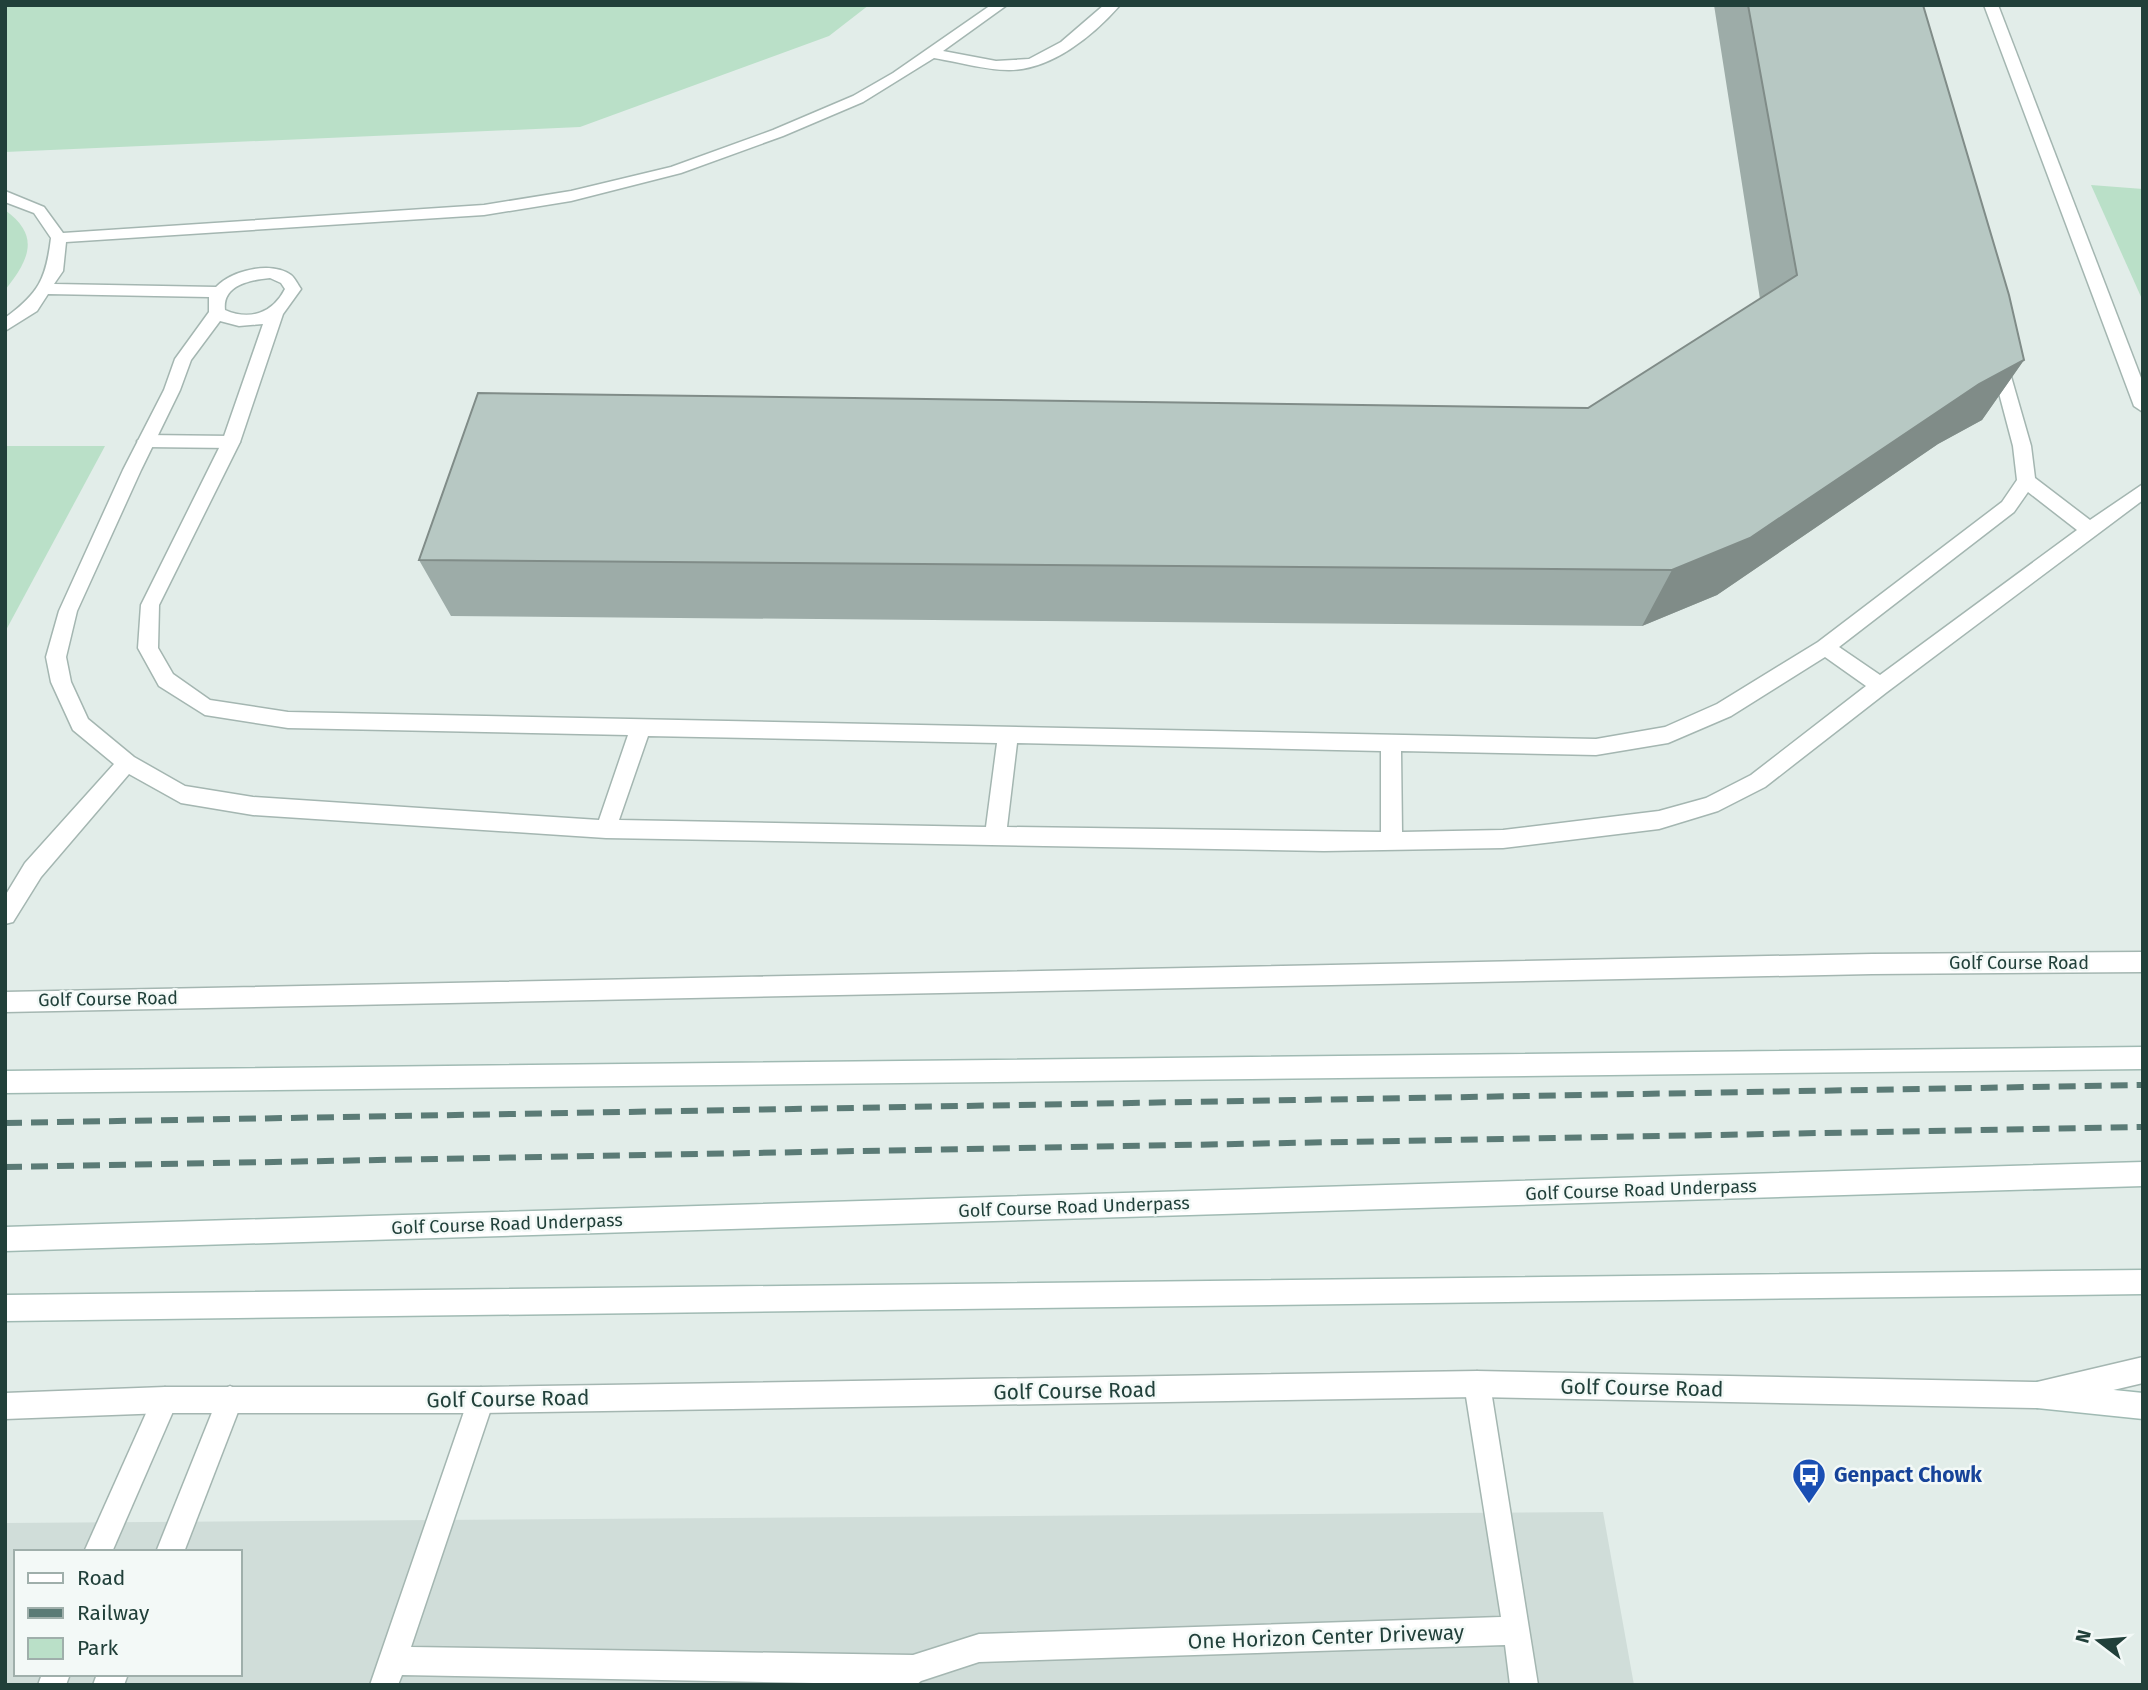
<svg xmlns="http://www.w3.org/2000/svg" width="2148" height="1690" font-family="'Fira Sans',sans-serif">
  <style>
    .built { fill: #d0ddd9; fill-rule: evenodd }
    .green { fill: #bae0c8 }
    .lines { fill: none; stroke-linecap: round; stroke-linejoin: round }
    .service-casing { stroke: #a4b6b1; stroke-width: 3 }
    .minor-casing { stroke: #a4b6b1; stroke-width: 3 }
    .tertiary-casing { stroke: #a4b6b1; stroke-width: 3 }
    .secondary-casing { stroke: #a0bab3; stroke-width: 3 }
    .service { fill: #fff; fill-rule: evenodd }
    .minor { fill: #fff; fill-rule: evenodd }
    .tertiary { fill: #fff; fill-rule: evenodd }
    .secondary { fill: #fff; fill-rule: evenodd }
    .rail { stroke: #5b7b76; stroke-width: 6; stroke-dasharray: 17 9; stroke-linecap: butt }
    .wall { fill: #9daca8 }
    .shaded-wall { fill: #808c88 }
    .building { fill: #b7c8c3; stroke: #808c88; stroke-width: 2 }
    .labels { text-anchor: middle; stroke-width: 5; stroke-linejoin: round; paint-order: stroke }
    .street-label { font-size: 18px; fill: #21403a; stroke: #f3f9f7 }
    .near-street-label { font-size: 21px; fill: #21403a; stroke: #f3f9f7 }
    .near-transit-label { font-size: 21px; font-weight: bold; fill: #164399; stroke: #f3f9f7; text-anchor: start }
  </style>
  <rect width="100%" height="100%" fill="#e2ede9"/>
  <path class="built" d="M1603,1512l31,173h-1629v-162zM16,1552h224v122h-224z"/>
  <g class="green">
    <path d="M5,5h864l-40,31 -249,91 -575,25z"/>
    <path d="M2091,185l52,4v111l-1,-1z"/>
    <path d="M5,210c36,26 24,50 0,80z"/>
    <path d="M5,446h100l-100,186z"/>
  </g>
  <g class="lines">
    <g class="service-casing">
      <g id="service">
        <path d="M146,435l85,1 9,6 -9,6 -85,-1 -9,-6z"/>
        <path d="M1477,1371l9,4 4,9 48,301h-28l-5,-40 -526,17 -58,19 -5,4 -514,-10 -4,10h-28l98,-285 4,-9 9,-4 9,4 4,9 -83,247 502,8 66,-21 522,-17 -37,-233 4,-9z"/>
        <path d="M230,1386l9,4 4,9 -59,153h-28l65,-162z"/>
        <path d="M165,1387l9,4 4,9 -66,152h-28l72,-161z"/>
        <path d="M42,1674h28l-4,11h-28z"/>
        <path d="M97,1674h31l-4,11h-31z"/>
      </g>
    </g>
    <g class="minor-casing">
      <g id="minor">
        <path d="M991,5h16l-64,46 53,10 33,-2 32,-17 43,-37h16c-27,31 -69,65 -111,65 -25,0 -50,-8 -75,-12l-71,44 -80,34 -102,37 -110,28 -87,14 -418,27 -3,29 -9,13 162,3c16,-17 55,-26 75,-12 4,3 7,10 10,14l-18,25 -43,128 -81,163 -1,43 15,26 37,26 78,12 1308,27 69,-12 52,-23 101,-62 184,-140 15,-22 -4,-34 -23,-87 2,-4 6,-2 8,6 25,87 4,32 55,42 53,-36v16l-256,192 -122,95 -47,24 -59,18 -156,19 -179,3 -718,-13 -353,-23 -72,-12 -52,-29 -88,103 -28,45 -8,2v-28l20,-33 89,-99 -41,-34 -22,-48 -5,-25 13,-46 64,-141 41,-80 11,-31 34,-47v-15l-161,-3 -11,17 -32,20v-13c34,-25 41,-39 46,-80l-17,-25 -29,-11v-11l39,16 19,26 421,-28 87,-14 100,-24 102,-37 80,-34 40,-23zM270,278l11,5 4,6c-12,24 -35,32 -60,21 -3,-25 25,-30 45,-32zM220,321l19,5 24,-2 -41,118 -81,163 -3,43 21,38 46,29 83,13 340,7 -29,85 -346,-23 -68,-11 -51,-29 -46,-38 -17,-37 -5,-25 11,-46 64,-141 39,-80 11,-30zM2028,492l49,38 -197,145 -41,-28 175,-135zM1825,657l41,29 -115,89 -45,23 -47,13 -156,19 -101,2 -1,-81 195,4 72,-12 63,-27zM648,736l349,7 -11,84 -367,-7zM1017,743l364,8v81l-374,-5z"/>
        <path d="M1984,5h14l145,378v29l-9,-6z"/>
      </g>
    </g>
    <g class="tertiary-casing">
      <g id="tertiary">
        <path d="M2143,952v20l-271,2 -1867,38v-20l1867,-38z"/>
        <path d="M2143,1357v26l-106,25 -560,-11 -996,16h-316l-160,6v-26l160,-6h316l996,-16 560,11z"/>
      </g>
    </g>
    <g class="secondary-casing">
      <g id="secondary">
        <path d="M2143,1047v22l-2138,24v-22z"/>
        <path d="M2143,1162v24l-2138,65v-24z"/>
        <path d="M2143,1270v24l-2138,27v-26z"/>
        <path d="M2037,1382l106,11v26l-106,-11 -9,-4 -4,-9 4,-9z"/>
      </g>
    </g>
    <use href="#service" class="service"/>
    <use href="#minor" class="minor"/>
    <use href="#tertiary" class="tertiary"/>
    <use href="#secondary" class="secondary"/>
    <g class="rail">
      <path d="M5,1123l2138,-38"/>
      <path d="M5,1167l2138,-40"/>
    </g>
  </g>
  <path class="wall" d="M1714,5h209l101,355 -42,60 -44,24 -221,151 -75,31 -1191,-10 -32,-56 1169,-152 172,-109z"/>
  <path class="shaded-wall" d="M2024,360l-42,60 -44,24 -221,151 -75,31 30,-56 307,-186z"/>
  <path class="building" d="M1748,5h175l86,290 15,65 -45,24 -229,154 -78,32 -1253,-10 59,-167 1110,15 209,-133z"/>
  <defs>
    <g id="bus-pin" transform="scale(1.75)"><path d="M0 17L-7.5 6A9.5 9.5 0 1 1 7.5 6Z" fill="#1a4fb4" stroke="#f3f9f7"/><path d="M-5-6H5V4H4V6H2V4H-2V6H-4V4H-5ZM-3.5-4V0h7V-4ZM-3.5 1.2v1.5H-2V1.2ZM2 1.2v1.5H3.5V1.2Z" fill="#fff"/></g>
  </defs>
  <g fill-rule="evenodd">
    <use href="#bus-pin" x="1809" y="1475"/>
  </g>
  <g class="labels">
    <g class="street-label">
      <text x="2019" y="969">Golf Course Road</text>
      <text transform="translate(108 999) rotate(-1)" y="6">Golf Course Road</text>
      <text transform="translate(1641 1190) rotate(-2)" y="6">Golf Course Road Underpass</text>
      <text transform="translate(1074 1207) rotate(-2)" y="6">Golf Course Road Underpass</text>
      <text transform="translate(507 1224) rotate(-2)" y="6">Golf Course Road Underpass</text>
    </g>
    <g class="near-street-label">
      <text transform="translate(1642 1388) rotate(1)" y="7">Golf Course Road</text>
      <text transform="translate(1075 1391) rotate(-1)" y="7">Golf Course Road</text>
      <text transform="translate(508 1399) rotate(-1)" y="7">Golf Course Road</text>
      <text transform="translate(1326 1637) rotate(-2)" y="7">One Horizon Center Driveway</text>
    </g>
    <g class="near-transit-label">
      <text x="1834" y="1482">Genpact Chowk</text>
    </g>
  </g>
  <rect width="2148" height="1690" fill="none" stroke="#21403a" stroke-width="14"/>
  <rect x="14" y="1550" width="228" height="126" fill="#f3f9f7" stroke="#9fafab" stroke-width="2"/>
  <rect x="28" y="1573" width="35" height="10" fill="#ffffff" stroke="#9fafab" stroke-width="2"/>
  <text x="77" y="1585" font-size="21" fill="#21403a">Road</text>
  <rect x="28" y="1608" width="35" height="10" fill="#5b7b76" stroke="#9fafab" stroke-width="2"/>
  <text x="77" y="1620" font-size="21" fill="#21403a">Railway</text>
  <rect x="28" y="1638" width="35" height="21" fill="#bae0c8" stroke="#9fafab" stroke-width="2"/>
  <text x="77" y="1655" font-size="21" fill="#21403a">Park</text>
  <g transform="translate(2099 1641) rotate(286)" stroke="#f3f9f7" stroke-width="5" paint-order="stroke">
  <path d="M0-5L12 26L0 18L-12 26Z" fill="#21403a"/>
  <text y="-10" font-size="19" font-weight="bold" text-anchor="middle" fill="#21403a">N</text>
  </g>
</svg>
